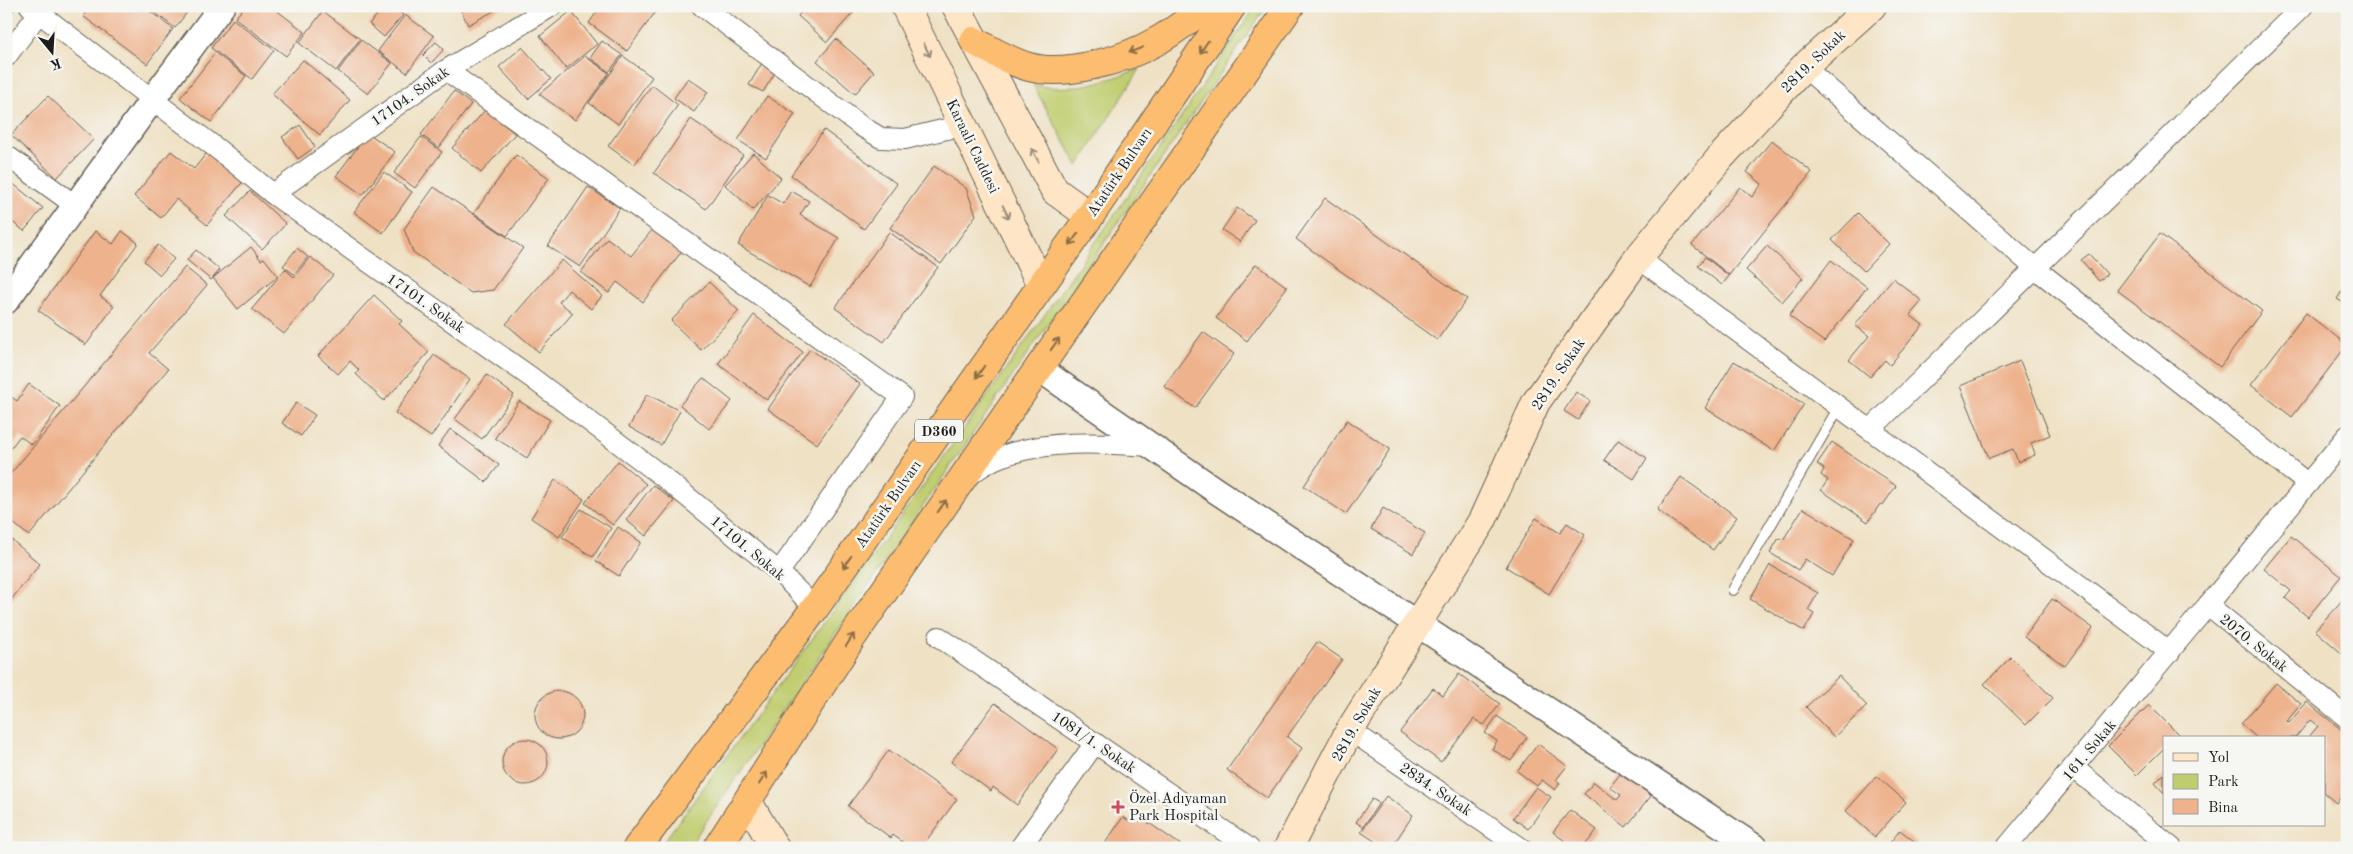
<svg xmlns="http://www.w3.org/2000/svg" width="2353" height="854" font-family="'Old Standard TT',serif">
  <style>
    .green { fill: #c0cd6f; stroke: #6e7446 }
    .building { fill: #eeb28d }
    .lines { fill: none; stroke-linecap: round; stroke-linejoin: round }
    .service-casing { stroke: #666157; stroke-width: 12 }
    .minor-casing { stroke: #666157; stroke-width: 22 }
    .tertiary-casing { stroke: #666157; stroke-width: 28 }
    .secondary-casing { stroke: #666157; stroke-width: 30 }
    .trunk-casing { stroke: #666157; stroke-width: 30 }
    .service { stroke: #fff; stroke-width: 10 }
    .minor { stroke: #fff; stroke-width: 20 }
    .tertiary { stroke: #fff; stroke-width: 25 }
    .secondary { stroke: #fee5c5; stroke-width: 28 }
    .trunk { stroke: #fcbd6f; stroke-width: 28 }
    .oneway { stroke: #8c6c46 }
    .oneway2 { stroke: #988b79 }
    .poi-dot { fill: #d1495b; stroke: #f6f6f2; stroke-width: 2 }
    .labels { text-anchor: middle; stroke-width: 5; stroke-linejoin: round; paint-order: stroke }
    .shield { fill: #f6f6f2; stroke: #5d5d5c; stroke-width: 1 }
    .shield-label { font-size: 14px; font-weight: bold; fill: #1c1c1c }
    .street-label { font-size: 15px; fill: #1c1c1c; stroke: #f6f6f2 }
    .poi-label { font-size: 15px; fill: #1c1c1c; stroke: #f6f6f2; text-anchor: start }
  </style>
  <rect width="100%" height="100%" fill="#f6f6f2"/>
  <filter id="ink" filterUnits="userSpaceOnUse"><feTurbulence type="fractalNoise" baseFrequency=".02" numOctaves="2"/><feDisplacementMap in="SourceGraphic" scale="10" xChannelSelector="R" yChannelSelector="G"/><feConvolveMatrix kernelMatrix="1 2 1 2 8 2 1 2 1" color-interpolation-filters="sRGB"/></filter>
  <filter id="wash" filterUnits="userSpaceOnUse"><feTurbulence type="fractalNoise" baseFrequency=".0096" numOctaves="4" result="noise"/><feDisplacementMap in="SourceGraphic" scale="20" xChannelSelector="R" yChannelSelector="G"/><feGaussianBlur stdDeviation="1.12" result="paint"/><feColorMatrix in="noise" values="0 0 0 0 0 0 0 0 0 0 0 0 0 0 0 0 0 1.4 0 .05"/><feComposite in="paint" operator="in"/></filter>
  <g filter="url(#wash)">
    <rect width="100%" height="100%" fill="#efe1c4"/>
    <g class="green">
      <path d="M1256,6h11l-579,842h-29c204,-277 407,-556 597,-842z"/>
      <path d="M1140,69l-62,97 -45,-81c38,8 71,-4 107,-16z"/>
    </g>
    <g id="blocks">
      <g class="building">
        <path d="M6,6l10,1 -10,13z"/>
        <path d="M91,6h52l30,23 -26,35 -64,-48z"/>
        <path d="M146,6h46l-17,22z"/>
        <path d="M245,6h26l34,26 -19,24 -51,-38z"/>
        <path d="M365,6h28l10,9 -19,22 -15,-13 8,-9z"/>
        <path d="M459,6h44l-35,19z"/>
        <path d="M601,6h57l1,1 -32,44 -38,-28z"/>
        <path d="M806,6h53l-32,36 -29,-26z"/>
        <path d="M323,11l37,28 -24,32 -37,-28z"/>
        <path d="M571,11l26,33 -31,25 -26,-33z"/>
        <path d="M405,15l29,21 -27,37 -29,-22z"/>
        <path d="M233,19l41,31 -22,29 -41,-31z"/>
        <path d="M836,39l38,33 -19,22 -38,-33z"/>
        <path d="M361,40l31,23 -24,31 -30,-23z"/>
        <path d="M602,41l20,14 -13,17 -19,-14z"/>
        <path d="M436,42l8,7 -13,14 -8,-8z"/>
        <path d="M522,47l29,32 -23,20 -29,-32z"/>
        <path d="M215,53l31,23 -35,46 -31,-24z"/>
        <path d="M585,56l24,17 -34,47 -36,-26z"/>
        <path d="M623,56l29,21 -34,47 -29,-21z"/>
        <path d="M303,60l47,40 -30,35 -48,-41z"/>
        <path d="M762,63l14,8 -13,21 -14,-7z"/>
        <path d="M688,78l20,14 -14,20 -20,-14z"/>
        <path d="M652,85l26,20 -44,60 -26,-19z"/>
        <path d="M454,91l17,13 -32,44 -18,-13z"/>
        <path d="M48,96l46,43 -37,39 -46,-43z"/>
        <path d="M767,96l28,18 -29,44 -28,-18z"/>
        <path d="M486,109l29,25 -34,39 -29,-25z"/>
        <path d="M691,119l52,36 -37,54 -52,-36z"/>
        <path d="M300,125l15,22 -17,12 -16,-22z"/>
        <path d="M824,130l73,54 -33,45 -73,-54z"/>
        <path d="M368,133l27,19 -32,43 -27,-19z"/>
        <path d="M421,137l21,15 -27,36 -21,-15z"/>
        <path d="M1772,140l40,32 -83,103 -37,-30 48,-58 12,10 10,-13 -15,-12z"/>
        <path d="M209,150l36,29 -38,46 -31,-26 -15,19 -27,-22 37,-45 23,18z"/>
        <path d="M753,153l28,25 -28,32 -28,-25z"/>
        <path d="M516,155l33,23 -42,58 -33,-23z"/>
        <path d="M934,166l32,22 10,27 -35,49 -51,-36z"/>
        <path d="M384,172l28,20 -29,41 -29,-21z"/>
        <path d="M6,178l37,30 -19,23 -18,-14z"/>
        <path d="M434,187l89,61 -30,42 -22,3 -58,-41 -9,-23z"/>
        <path d="M588,187l32,21 -40,59 -32,-21z"/>
        <path d="M250,191l36,33 -24,25 -36,-33z"/>
        <path d="M791,191l18,10 -9,14 39,23 -29,49 -72,-42 30,-50 15,9z"/>
        <path d="M1325,198l142,101 -30,41 -141,-101z"/>
        <path d="M1237,208l18,12 -15,22 -18,-12z"/>
        <path d="M1858,213l31,31 -25,27 -32,-31z"/>
        <path d="M653,229l29,22 -39,51 -26,-20 -8,11 -28,-21 26,-34 24,18z"/>
        <path d="M95,231l18,13 9,-13 16,12 -38,53 14,10 -28,39 -48,-35z"/>
        <path d="M889,232l49,35 -54,75 -49,-34z"/>
        <path d="M2160,234l102,77 -42,56 -103,-77z"/>
        <path d="M158,245l16,14 -14,16 -16,-14z"/>
        <path d="M1767,246l36,32 -21,24 -36,-32z"/>
        <path d="M251,247l10,13 3,-2 14,18 -40,33 -25,-31z"/>
        <path d="M297,248l11,9 -14,17 -11,-8z"/>
        <path d="M196,250l24,20 -9,10 -24,-20z"/>
        <path d="M2089,254l18,20 -8,7 -18,-21z"/>
        <path d="M310,257l23,18 -49,59 -32,-25 33,-40 9,8z"/>
        <path d="M1705,257l24,19 -7,9 -24,-19z"/>
        <path d="M562,260l40,36 -11,13 -22,-19 -10,12 14,11 -34,39 -33,-28z"/>
        <path d="M1831,260l36,27 -43,55 -35,-26z"/>
        <path d="M1256,264l31,23 -40,54 -31,-23z"/>
        <path d="M185,267l22,18 -58,68 19,16 -139,167 -23,-19v-38z"/>
        <path d="M1893,278l29,23 -12,14 13,10 -33,40 -5,-5 -15,17 -21,-17 20,-24 -14,-11z"/>
        <path d="M709,282l30,29 -38,39 -30,-29z"/>
        <path d="M2347,283v22l-10,-6z"/>
        <path d="M374,295l28,26 -3,3 30,28 -45,49 -28,-27 3,-4 -9,-9 -12,13 -20,-18z"/>
        <path d="M2306,313l41,32 -55,72 -41,-32z"/>
        <path d="M754,315l49,37 -36,48 -49,-36z"/>
        <path d="M1203,332l31,22 -39,54 -31,-22z"/>
        <path d="M810,349l50,35 -43,60 -49,-35z"/>
        <path d="M434,355l36,24 -39,58 -36,-24z"/>
        <path d="M1734,361l70,43 -30,47 -69,-43z"/>
        <path d="M2020,361l30,74 -19,8 4,12 -17,7 -5,-13 -24,9 -29,-72z"/>
        <path d="M487,375l27,20 -32,44 -27,-20z"/>
        <path d="M703,378l29,23 -23,28 -29,-24z"/>
        <path d="M29,384l31,22 -28,39 -12,-9 -14,18v-61l11,8z"/>
        <path d="M1576,392l14,9 -12,19 -14,-9z"/>
        <path d="M647,394l33,17 -19,34 -32,-18z"/>
        <path d="M519,401l31,19 -23,38 -32,-20z"/>
        <path d="M296,403l19,12 -14,21 -19,-13z"/>
        <path d="M1347,420l43,29 -44,65 -42,-28z"/>
        <path d="M450,429l49,36 -13,17 -48,-36z"/>
        <path d="M1618,440l29,18 -13,21 -30,-19z"/>
        <path d="M1832,442l64,44 -13,19 -3,-1 -12,18 -47,-32 7,-10 -7,-5 3,-6 -7,-5z"/>
        <path d="M618,461l28,23 -33,41 -28,-22z"/>
        <path d="M1681,477l56,40 -24,33 -56,-40z"/>
        <path d="M555,480l29,19 -25,38 -28,-19z"/>
        <path d="M653,485l21,16 -28,35 -20,-16z"/>
        <path d="M1383,508l42,25 -12,21 -42,-25z"/>
        <path d="M1803,508l51,31 -22,37 -27,-17 -7,11 -28,-17 9,-15 4,2z"/>
        <path d="M581,509l30,19 -18,29 -31,-20z"/>
        <path d="M1536,518l24,15 7,-10 18,12 -36,59 -43,-27z"/>
        <path d="M618,527l23,15 -22,34 -23,-15z"/>
        <path d="M6,535l34,29 -34,42z"/>
        <path d="M2291,536l50,40 -33,41 -23,-19 6,-7 -27,-22z"/>
        <path d="M1770,565l48,28 -10,17 6,4 -10,17 -54,-32z"/>
        <path d="M2347,595v63l-32,-28z"/>
        <path d="M2052,599l41,29 -28,38 -41,-29z"/>
        <path d="M1317,642l25,17 -55,78 15,11 -35,50 -40,-28z"/>
        <path d="M2011,657l42,41 -27,27 -42,-41z"/>
        <path d="M1459,674l41,30 -16,21 -10,-6 -33,43 -41,-30 33,-44 10,8z"/>
        <path d="M1839,676l28,30 -33,31 -28,-30z"/>
        <path d="M2276,683l25,21 -14,17 2,2 18,-21 40,32v56l-11,13 -12,-10v-55h-16l10,-12 -8,-6 -15,18h-38l-16,-14z"/>
        <circle cx="559" cy="715" r="24"/>
        <path d="M995,703l63,46 -41,56 -24,-18 -2,4 -40,-29z"/>
        <path d="M2149,705l29,29 -4,4h-10v10l-27,27 -29,-29z"/>
        <path d="M1497,716l30,21 -16,24 -19,-12 5,-8 -12,-8z"/>
        <circle cx="525" cy="762" r="23"/>
        <path d="M1538,744l29,22 -11,14 4,3 -5,7 -13,-10 -5,6 -20,-15z"/>
        <path d="M889,750l68,49 -36,49h-10l-18,-13 -2,3 -43,-32z"/>
        <path d="M1620,774l11,8 1,-2 19,16 -25,31 -42,-33 10,-12 23,18 4,-5 -11,-8z"/>
        <path d="M2164,774v19l-9,-10z"/>
        <path d="M1877,776l29,26 -31,35 -29,-26z"/>
        <path d="M1536,787l15,10 -23,32 -15,-11z"/>
        <path d="M1386,796l27,19 -22,33h-6l-24,-16z"/>
        <path d="M1372,799l7,4 -16,24 -7,-5z"/>
        <path d="M1570,810l27,20 -14,18h-9l-21,-16z"/>
        <path d="M1136,814l39,27 10,7h-83l21,-31 8,5z"/>
        <path d="M1900,830l23,18h-37z"/>
      </g>
    </g>
  </g>
  <g filter="url(#ink)">
    <use href="#blocks" fill-opacity="0" stroke="#666157" stroke-width="1"/>
    <g class="lines">
      <g class="service-casing">
        <path id="service" d="M1733,590l106,-183"/>
      </g>
      <g class="minor-casing">
        <g id="minor">
          <path d="M30,6l190,145 53,43 259,184 130,98 117,96 36,36"/>
          <path d="M702,6l159,120 20,12 24,1 58,-14"/>
          <path d="M6,57l38,-51"/>
          <path d="M1804,67l232,202 272,215"/>
          <path d="M446,70l456,327 -123,175"/>
          <path d="M6,155l70,51"/>
          <path d="M273,194l173,-124 106,-64"/>
          <path d="M1638,258l532,394"/>
          <path d="M1871,429l432,-423"/>
          <path d="M966,477c11,-7 22,-16 34,-20 48,-18 102,-14 153,-11"/>
          <path d="M2208,605l139,-169"/>
          <path d="M939,637l310,211"/>
          <path d="M1350,730l171,118"/>
          <path d="M2074,768l98,80"/>
          <path d="M1020,848l75,-105"/>
          <path d="M2006,848l202,-243 139,113"/>
        </g>
      </g>
      <g class="tertiary-casing">
        <g id="tertiary">
          <path d="M6,301l146,-201 70,-94"/>
          <path d="M1038,368l177,122 541,358"/>
        </g>
      </g>
      <g class="secondary-casing">
        <g id="secondary">
          <path d="M905,6l136,279"/>
          <path d="M956,6l99,185 35,25"/>
          <path d="M748,802l27,46"/>
          <path d="M1288,848l62,-118 132,-209 54,-119 102,-144 82,-100 84,-91 68,-61"/>
        </g>
      </g>
      <g class="trunk-casing">
        <g id="trunk">
          <path d="M974,41c17,9 36,21 55,26 37,10 95,-7 128,-26 18,-10 34,-23 50,-35"/>
          <path d="M637,848l178,-240 275,-392 142,-210"/>
          <path d="M717,848l136,-212 437,-630"/>
        </g>
      </g>
      <use href="#service" class="service"/>
      <use href="#minor" class="minor"/>
      <use href="#tertiary" class="tertiary"/>
      <use href="#secondary" class="secondary"/>
      <use href="#trunk" class="trunk"/>
    </g>
    <defs><path id="oneway-shaft" d="M-6 0H5M1.5-3L5.5 0L1.5 3" fill="none" stroke-width="1.6" stroke-linecap="round" stroke-linejoin="round" transform="scale(1.25)"/></defs>
    <g class="oneway">
      <use href="#oneway-shaft" transform="translate(1204 47) rotate(124)"/>
      <use href="#oneway-shaft" transform="translate(1136 50) rotate(159)"/>
      <use href="#oneway-shaft" transform="translate(1074 239) rotate(125)"/>
      <use href="#oneway-shaft" transform="translate(1055 344) rotate(-55)"/>
      <use href="#oneway-shaft" transform="translate(980 372) rotate(125)"/>
      <use href="#oneway-shaft" transform="translate(942 506) rotate(-55)"/>
      <use href="#oneway-shaft" transform="translate(847 562) rotate(125)"/>
      <use href="#oneway-shaft" transform="translate(850 640) rotate(-57)"/>
      <use href="#oneway-shaft" transform="translate(763 778) rotate(-58)"/>
    </g>
    <g class="oneway2">
      <use href="#oneway-shaft" transform="translate(927 50) rotate(64)"/>
      <use href="#oneway-shaft" transform="translate(1035 155) rotate(-118)"/>
      <use href="#oneway-shaft" transform="translate(1006 212) rotate(64)"/>
    </g>
  </g>
  <path class="poi-dot" d="M1115.5 799.5h5v5h5v5h-5v5h-5v-5h-5v-5h5z"/>
  <g class="labels">
    <rect class="shield" x="915" y="419.5" width="48" height="23" rx="4"/>
    <g class="shield-label">
      <text x="939" y="436">D360</text>
    </g>
    <g class="street-label">
      <text transform="translate(1813 61) rotate(-44)" y="5">2819. Sokak</text>
      <text transform="translate(410 96) rotate(-35)" y="5">17104. Sokak</text>
      <text transform="translate(973 146) rotate(64)" y="5">Karaali Caddesi</text>
      <text transform="translate(1119 172) rotate(-56)" y="5">Atatürk Bulvarı</text>
      <text transform="translate(426 303) rotate(35)" y="5">17101. Sokak</text>
      <text transform="translate(1558 374) rotate(-56)" y="5">2819. Sokak</text>
      <text transform="translate(888 504) rotate(-55)" y="5">Atatürk Bulvarı</text>
      <text transform="translate(748 548) rotate(40)" y="5">17101. Sokak</text>
      <text transform="translate(2254 643) rotate(39)" y="5">2070. Sokak</text>
      <text transform="translate(1356 724) rotate(-60)" y="5">2819. Sokak</text>
      <text transform="translate(1094 742) rotate(34)" y="5">1081/1. Sokak</text>
      <text transform="translate(2089 750) rotate(-50)" y="5">161. Sokak</text>
      <text transform="translate(1436 789) rotate(34)" y="5">2834. Sokak</text>
    </g>
    <g class="poi-label">
      <text x="1129" y="803">Özel Adıyaman<tspan x="1129" dy="17">Park Hospital</tspan></text>
    </g>
  </g>
  <rect width="2353" height="854" fill="none" stroke="#f6f6f2" stroke-width="25"/>
  <rect x="2163" y="736" width="162" height="90" fill="#f6f6f2" stroke="#9f9f9c"/>
  <rect x="2173" y="753" width="25" height="8" fill="#fee5c5" stroke="#9f9f9c"/>
  <text x="2208" y="762" font-size="15" fill="#1c1c1c">Yol</text>
  <rect x="2173" y="774" width="25" height="15" fill="#c0cd6f" stroke="#9f9f9c"/>
  <text x="2208" y="786" font-size="15" fill="#1c1c1c">Park</text>
  <rect x="2173" y="799" width="25" height="15" fill="#eeb28d" stroke="#9f9f9c"/>
  <text x="2208" y="812" font-size="15" fill="#1c1c1c">Bina</text>
  <g transform="translate(52 52) rotate(162)" stroke="#f6f6f2" stroke-width="4" paint-order="stroke">
  <path d="M0-4L9 19L0 12L-9 19Z" fill="#1c1c1c"/>
  <text y="-8" font-size="14" font-weight="bold" text-anchor="middle" fill="#1c1c1c">K</text>
  </g>
</svg>
